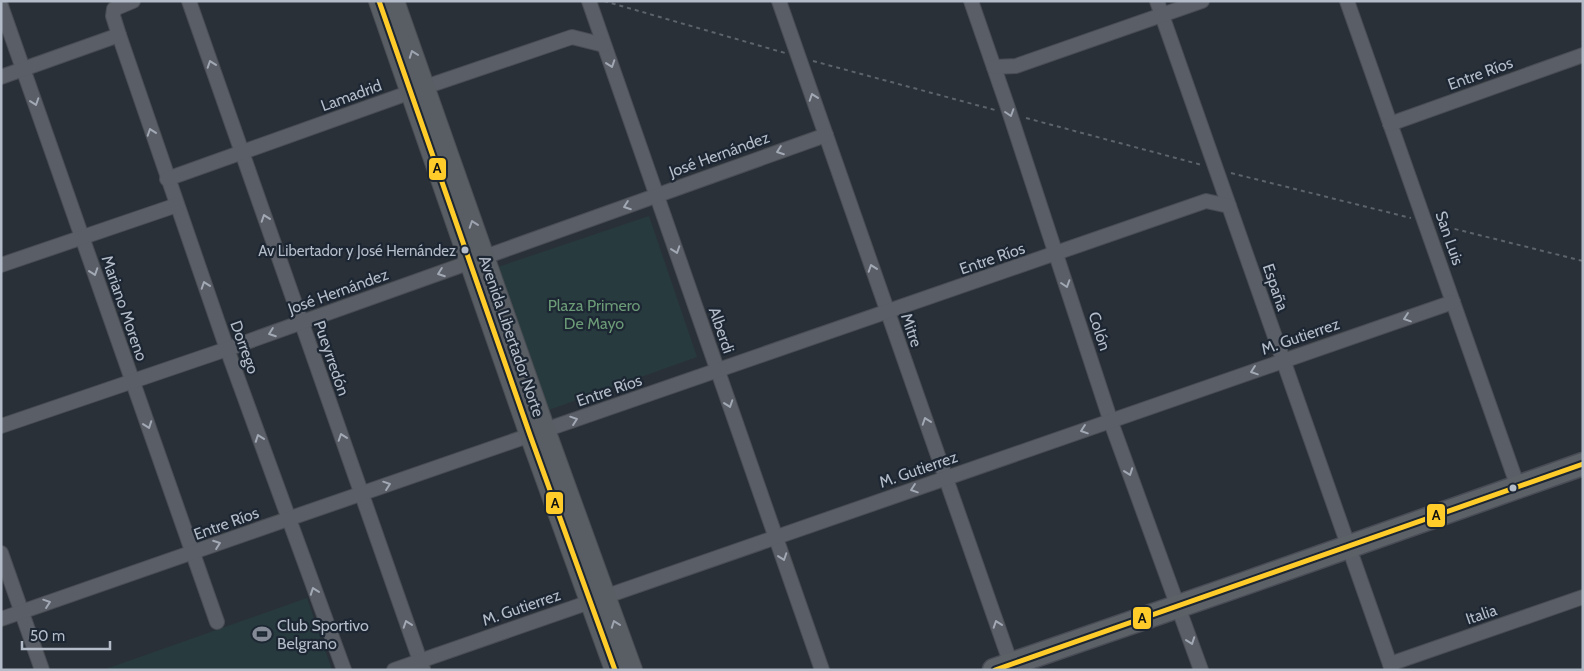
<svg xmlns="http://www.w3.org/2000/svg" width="1584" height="671" font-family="Cabin,sans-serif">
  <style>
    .green { fill: #273a3e }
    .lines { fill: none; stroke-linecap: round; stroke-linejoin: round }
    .minor-casing { stroke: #484c53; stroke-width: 16 }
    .secondary-casing { stroke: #484c53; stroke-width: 22 }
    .primary-casing { stroke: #484c55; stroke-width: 25 }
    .path { stroke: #5d636a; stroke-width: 2; stroke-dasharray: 4 4; stroke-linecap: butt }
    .minor { stroke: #5a5e66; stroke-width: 14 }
    .secondary { stroke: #595d64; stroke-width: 20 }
    .primary { stroke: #5c6168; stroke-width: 22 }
    .bus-1-casing { stroke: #1d2633; stroke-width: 9 }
    .bus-1 { stroke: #ffcc29; stroke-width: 5 }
    .oneway { stroke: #9da4b0 }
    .oneway2 { stroke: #a2a9b5 }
    .bus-dot { fill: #b4bcc9; stroke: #1d2633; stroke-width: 2 }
    .labels { text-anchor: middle; stroke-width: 4.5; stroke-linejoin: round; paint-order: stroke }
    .bus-label { font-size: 15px; fill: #b4bcc9; stroke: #1d2633; text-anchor: end }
    .street-label { font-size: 16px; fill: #b4bcc9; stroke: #1d2633 }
    .park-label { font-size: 16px; fill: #6b9a76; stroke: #1d2633 }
    .poi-label { font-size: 16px; fill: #b4bcc9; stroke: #1d2633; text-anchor: start }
    .line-badge { stroke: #1d2633; stroke-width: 2 }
    .pale-badge-label { font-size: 14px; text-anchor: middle; font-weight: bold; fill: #111 }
  </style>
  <rect width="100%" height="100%" fill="#2a3038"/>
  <g class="green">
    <path d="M649,216l48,141 -151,54 -51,-143z"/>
    <path d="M307,598l25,72h-229z"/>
  </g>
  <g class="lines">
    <g class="minor-casing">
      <g id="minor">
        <path d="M189,1l234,668"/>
        <path d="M589,1l233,669"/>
        <path d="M779,1l234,669"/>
        <path d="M971,1l36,104 105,320 89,245"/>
        <path d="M1157,1l235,669"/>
        <path d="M1347,1l171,486"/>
        <path d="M1,6l216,616"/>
        <path d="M119,35l108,314 117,321"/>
        <path d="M994,67l22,-1 186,-65"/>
        <path d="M1,77l118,-42 -6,-19 1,-7 19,-8"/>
        <path d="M1390,124l193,-69"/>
        <path d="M167,179l258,-92 147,-50 32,8"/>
        <path d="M1,265l176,-60"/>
        <path d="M1,426l226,-77 599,-214"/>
        <path d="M1,553l41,117"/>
        <path d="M1,619l287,-100 918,-318 23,5"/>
        <path d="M1390,664l193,-67"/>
        <path d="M394,670l1059,-368"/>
      </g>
    </g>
    <g class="secondary-casing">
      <g id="secondary">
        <path d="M379,1l151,434 85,235"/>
        <path d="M394,1l151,429 87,240"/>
      </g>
    </g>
    <g class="primary-casing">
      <path id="primary" d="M994,670l249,-86 340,-120"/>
    </g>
    <g class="path">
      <path d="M604,1l181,52"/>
      <path d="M813,61l182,49"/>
      <path d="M1026,118l176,47"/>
      <path d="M1231,173l180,45"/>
      <path d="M1439,225l144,36"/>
    </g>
    <use href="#minor" class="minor"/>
    <use href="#secondary" class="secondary"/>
    <use href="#primary" class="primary"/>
    <g class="bus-1-casing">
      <g id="bus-1">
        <path d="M379,1l151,434 85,235"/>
        <path d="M995,670l588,-206"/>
      </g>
    </g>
    <use href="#bus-1" class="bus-1"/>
  </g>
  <defs><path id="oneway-chevron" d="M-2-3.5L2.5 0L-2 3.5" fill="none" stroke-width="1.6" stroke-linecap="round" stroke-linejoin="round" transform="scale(1.25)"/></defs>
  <g class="oneway">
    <use href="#oneway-chevron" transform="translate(413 54) rotate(-110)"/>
    <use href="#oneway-chevron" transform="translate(473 224) rotate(-109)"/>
    <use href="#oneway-chevron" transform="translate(615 624) rotate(-110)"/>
  </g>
  <g class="oneway2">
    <use href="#oneway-chevron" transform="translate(211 64) rotate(-109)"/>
    <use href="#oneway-chevron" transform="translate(611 64) rotate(71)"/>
    <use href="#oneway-chevron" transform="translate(813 97) rotate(-109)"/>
    <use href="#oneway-chevron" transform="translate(35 102) rotate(71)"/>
    <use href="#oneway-chevron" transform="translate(1010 113) rotate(72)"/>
    <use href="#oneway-chevron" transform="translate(151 132) rotate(-109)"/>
    <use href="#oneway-chevron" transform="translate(780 151) rotate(160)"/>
    <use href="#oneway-chevron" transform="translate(627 206) rotate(160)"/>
    <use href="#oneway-chevron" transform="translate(265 218) rotate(-109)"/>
    <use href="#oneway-chevron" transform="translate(676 250) rotate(71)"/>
    <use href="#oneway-chevron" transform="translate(872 268) rotate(-109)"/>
    <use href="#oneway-chevron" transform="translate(94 272) rotate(71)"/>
    <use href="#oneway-chevron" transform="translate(441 273) rotate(160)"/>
    <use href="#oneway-chevron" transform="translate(1066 284) rotate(72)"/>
    <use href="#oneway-chevron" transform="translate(205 285) rotate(-109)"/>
    <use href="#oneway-chevron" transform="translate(1407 318) rotate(161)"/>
    <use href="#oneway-chevron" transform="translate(272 333) rotate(160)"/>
    <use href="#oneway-chevron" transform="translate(1254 371) rotate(161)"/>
    <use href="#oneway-chevron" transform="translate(729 404) rotate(71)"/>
    <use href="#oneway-chevron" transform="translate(574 420) rotate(-19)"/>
    <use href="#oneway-chevron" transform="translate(926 421) rotate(-109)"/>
    <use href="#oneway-chevron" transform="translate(148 425) rotate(70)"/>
    <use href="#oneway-chevron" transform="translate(1084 430) rotate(161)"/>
    <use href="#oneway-chevron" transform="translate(342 437) rotate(-109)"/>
    <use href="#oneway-chevron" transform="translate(259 438) rotate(-110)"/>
    <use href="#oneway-chevron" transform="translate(1129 472) rotate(70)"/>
    <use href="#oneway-chevron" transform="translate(387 485) rotate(-19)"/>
    <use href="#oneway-chevron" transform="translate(914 489) rotate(161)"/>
    <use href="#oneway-chevron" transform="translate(217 544) rotate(-20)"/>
    <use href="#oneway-chevron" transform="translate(783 557) rotate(71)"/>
    <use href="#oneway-chevron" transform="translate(314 591) rotate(-110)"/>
    <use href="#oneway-chevron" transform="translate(47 603) rotate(-19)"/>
    <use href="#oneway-chevron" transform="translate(407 624) rotate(-109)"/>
    <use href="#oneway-chevron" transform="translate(997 624) rotate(-109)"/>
    <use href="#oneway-chevron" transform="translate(1191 641) rotate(70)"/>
  </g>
  <defs>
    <g id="stadium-bare" transform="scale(1.5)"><path d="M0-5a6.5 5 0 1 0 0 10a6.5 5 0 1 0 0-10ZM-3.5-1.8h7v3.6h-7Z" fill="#848b96" stroke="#1d2633" stroke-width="2.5" paint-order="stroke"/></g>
  </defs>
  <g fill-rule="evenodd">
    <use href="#stadium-bare" x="262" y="634"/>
  </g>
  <g class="bus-dot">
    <circle cx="465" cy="250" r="4.5"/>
    <circle cx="1513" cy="488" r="4.5"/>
  </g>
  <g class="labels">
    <g class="bus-label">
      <text x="456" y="256">Av Libertador y José Hernández</text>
    </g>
    <g class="street-label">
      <text transform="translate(1480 73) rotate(-20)" y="6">Entre Ríos</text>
      <text transform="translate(351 95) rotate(-20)" y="6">Lamadrid</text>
      <text transform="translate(719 154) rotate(-20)" y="6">José Hernández</text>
      <text transform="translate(1450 238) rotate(71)" y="6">San Luis</text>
      <text transform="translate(992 258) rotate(-19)" y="6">Entre Ríos</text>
      <text transform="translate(1276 287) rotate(71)" y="6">España</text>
      <text transform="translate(338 291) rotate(-20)" y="6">José Hernández</text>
      <text transform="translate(125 308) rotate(71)" y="6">Mariano Moreno</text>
      <text transform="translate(722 330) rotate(71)" y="6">Alberdi</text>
      <text transform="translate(912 330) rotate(71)" y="6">Mitre</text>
      <text transform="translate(1100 331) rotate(72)" y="6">Colón</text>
      <text transform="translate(512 336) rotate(71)" y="6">Avenida Libertador Norte</text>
      <text transform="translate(1300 336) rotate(-19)" y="6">M. Gutierrez</text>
      <text transform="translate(245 347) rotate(70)" y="6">Dorrego</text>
      <text transform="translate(332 358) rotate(71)" y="6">Pueyrredón</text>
      <text transform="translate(609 390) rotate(-19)" y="6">Entre Ríos</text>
      <text transform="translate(918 469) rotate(-19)" y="6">M. Gutierrez</text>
      <text transform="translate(226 523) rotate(-20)" y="6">Entre Ríos</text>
      <text transform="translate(521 607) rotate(-19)" y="6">M. Gutierrez</text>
      <text transform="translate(1481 614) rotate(-19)" y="6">Italia</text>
    </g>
    <g class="park-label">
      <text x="594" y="311">Plaza Primero<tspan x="594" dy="18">De Mayo</tspan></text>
    </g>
    <g class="poi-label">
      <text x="277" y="631">Club Sportivo<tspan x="277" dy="18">Belgrano</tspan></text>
    </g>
  </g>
  <g class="line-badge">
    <rect x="428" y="157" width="19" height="24" rx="5" fill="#ffcc29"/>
    <rect x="545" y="491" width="19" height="24" rx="5" fill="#ffcc29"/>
    <rect x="1426" y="503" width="20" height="25" rx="5" fill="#ffcc29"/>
    <rect x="1132" y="606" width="20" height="24" rx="5" fill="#ffcc29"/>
  </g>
  <g class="pale-badge-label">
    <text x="437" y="173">A</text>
    <text x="555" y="508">A</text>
    <text x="1436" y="520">A</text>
    <text x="1142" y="623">A</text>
  </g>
  <rect width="1584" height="671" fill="none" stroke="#b4bcc9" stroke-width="5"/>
  <path d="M22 641v8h88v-8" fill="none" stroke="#b4bcc9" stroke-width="2.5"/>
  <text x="30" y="641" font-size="15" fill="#b4bcc9" stroke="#1d2633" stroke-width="4" paint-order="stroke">50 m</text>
</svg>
